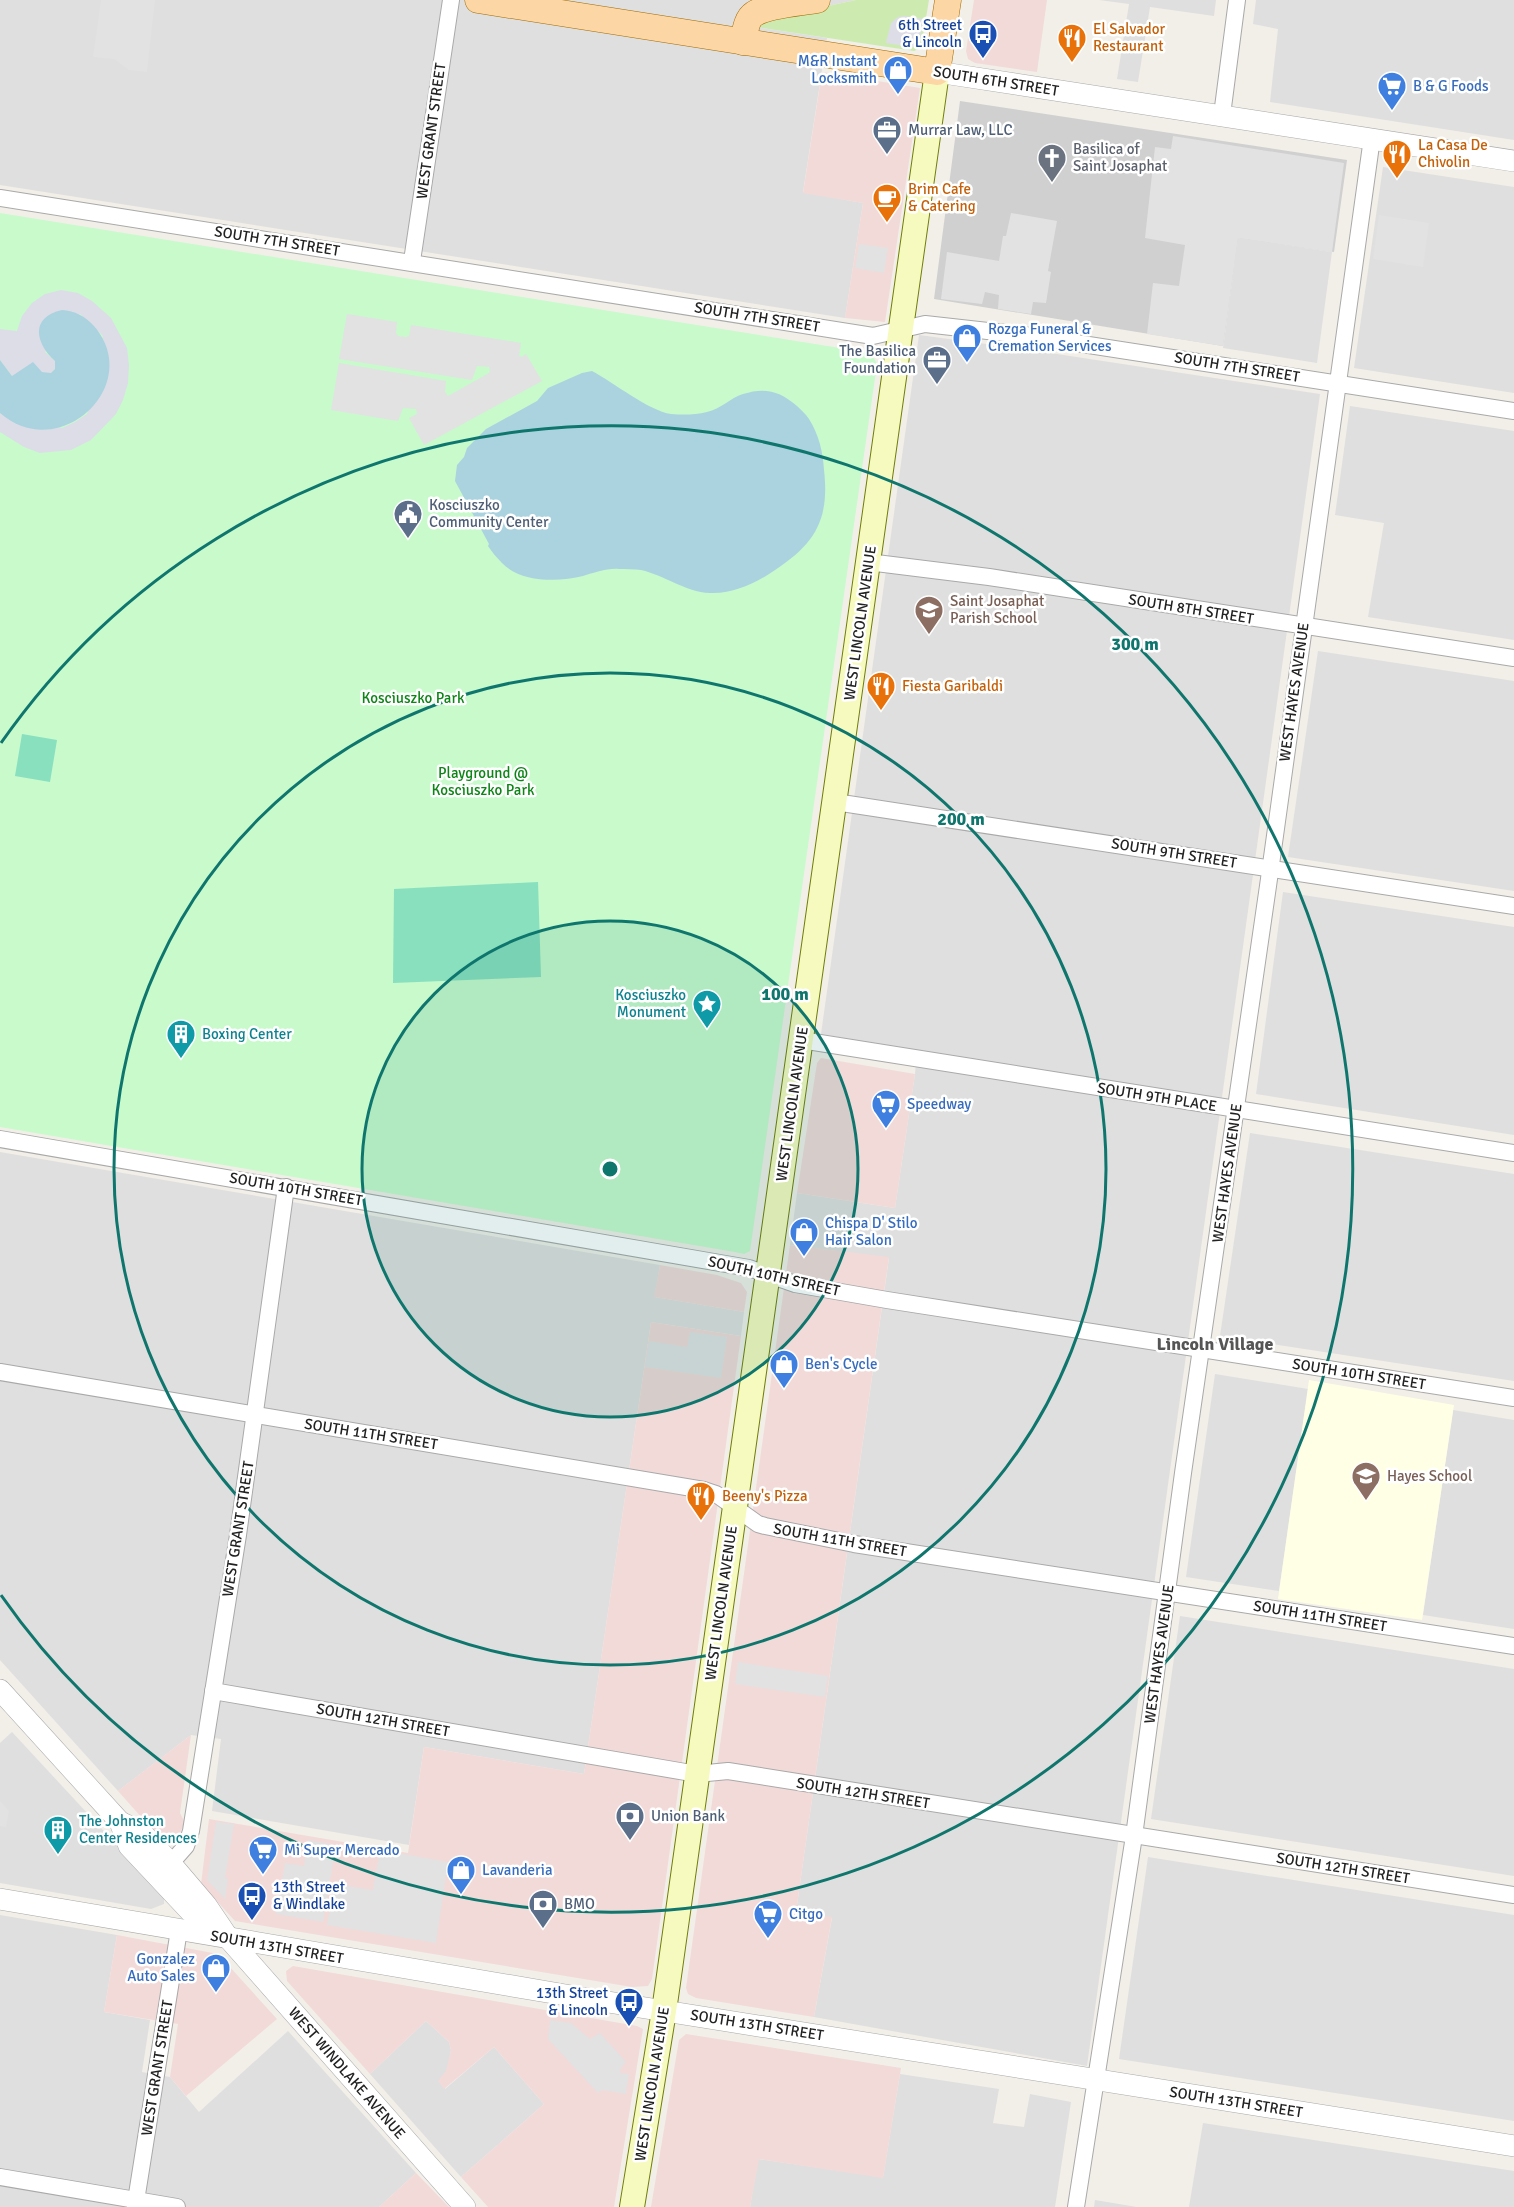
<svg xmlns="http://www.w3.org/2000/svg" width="1514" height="2207" font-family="Signika,sans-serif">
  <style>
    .residential { fill: #e0dfdf }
    .commercial { fill: #f2dad9 }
    .education { fill: #ffffe5 }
    .religious { fill: #d0d0d0 }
    .grass { fill: #cdebb0 }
    .park { fill: #c8facc }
    .pitch { fill: #88e0be }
    .parking { fill: #e2e2e2 }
    .plaza { fill: #dddde8 }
    .water { fill: #aad3df }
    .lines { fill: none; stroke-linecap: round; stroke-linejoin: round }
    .minor-casing { stroke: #a9a9a9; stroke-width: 18 }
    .tertiary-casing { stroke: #a9a9a9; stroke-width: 22 }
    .secondary-casing { stroke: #707d05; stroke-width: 26 }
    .primary-casing { stroke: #a06b00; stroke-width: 27 }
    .minor { stroke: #fff; stroke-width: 16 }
    .tertiary { stroke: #fff; stroke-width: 21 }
    .secondary { stroke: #f7fabf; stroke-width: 24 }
    .primary { stroke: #fcd6a4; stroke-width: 26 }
    .ring { fill: none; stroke: #0f766e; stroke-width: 3 }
    .labels { text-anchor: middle; stroke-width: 5; stroke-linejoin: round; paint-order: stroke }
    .transit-label { font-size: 15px; fill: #164399; stroke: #fff; text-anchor: end }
    .food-label { font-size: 15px; fill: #c56008; stroke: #fff; text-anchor: start }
    .shop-label { font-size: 15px; fill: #366cbe; stroke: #fff; text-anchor: start }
    .street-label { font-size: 15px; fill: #222; stroke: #fff }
    .service-label { font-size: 15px; fill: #4e5e75; stroke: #fff; text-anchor: start }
    .worship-label { font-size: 15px; fill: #5b616d; stroke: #fff; text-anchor: start }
    .education-label { font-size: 15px; fill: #785e54; stroke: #fff; text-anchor: start }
    .park-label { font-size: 15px; fill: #0c8416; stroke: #fff }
    .culture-label { font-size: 15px; fill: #0d838f; stroke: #fff; text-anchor: start }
    .quarter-label { font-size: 18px; font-weight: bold; fill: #555; stroke: #fff }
    .centre { fill: #0f766e; stroke: #fff; stroke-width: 3 }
    .ring-label { font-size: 18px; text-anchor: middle; font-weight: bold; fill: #0f766e; stroke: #fff; stroke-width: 5; stroke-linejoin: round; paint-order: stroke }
  </style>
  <rect width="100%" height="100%" fill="#f2efe9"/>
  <g class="residential">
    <path d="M0,0h856l-94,20 -3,5 3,3 65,10 -24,154 60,11 -18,115 -845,-133z"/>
    <path d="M1099,0h117l-2,16 -64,-9 -12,75 -21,-3 12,-75z"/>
    <path d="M1256,0h258v140l-244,-38 8,-73 -25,-5z"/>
    <path d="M1383,167l131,20v206l-160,-25z"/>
    <path d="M1238,238l94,14 -15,111 -94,-15z"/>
    <path d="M919,335l105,14 296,45 -233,1672 -273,-49 18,-99 -36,-6 93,-654 -99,-13 7,-52 98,15 20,-134 2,-23 -96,-17z"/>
    <path d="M1350,406l164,25v209l-146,-23 16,-94 -49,-8z"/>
    <path d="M1318,651l196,30v210l-226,-34z"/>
    <path d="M1283,892l231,35v208l-258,-41z"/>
    <path d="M1250,1133l264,41v207l-294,-45z"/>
    <path d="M0,1152l660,113 -5,32 89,15 -3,24 -90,-14 -67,452 -160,-27 -15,98 -197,-34 9,-72 -30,-4 -73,56 -118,-131z"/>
    <path d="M1215,1374l93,15 -29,202 -93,-14z"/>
    <path d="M1453,1410l61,10v209l-91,-14z"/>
    <path d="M1180,1616l334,53v207l-363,-57z"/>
    <path d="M12,1732l152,164v8l-13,5 -151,-26v-140z"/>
    <path d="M1148,1857l366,58v206l-395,-62z"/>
    <path d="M0,1915l117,20 -13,77 46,8 -8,52 28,5 29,35 89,-81 128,142 -37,34h-379z"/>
    <path d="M426,2021l23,21 2,8 -6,39 49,-42 50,57 -83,73 -91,-103z"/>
    <path d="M900,2074l99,15 -6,34 31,4 6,-33 41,8 -16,105h-305l8,-48 125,18z"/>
    <path d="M1203,2123l311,48v36h-325z"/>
    <path d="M1095,2200l42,7h-43z"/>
  </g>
  <g class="commercial">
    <path d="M974,0h73l-10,72 -62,-9 -7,-4 -2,-8z"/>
    <path d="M822,72l98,16 -35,234 -40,-4 18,-115 -60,-10z"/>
    <path d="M821,1058l94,16 -20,134 -98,-15 20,-130z"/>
    <path d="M790,1245l99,12 -93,655 36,5 -18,100 -118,-19 -8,-4 -2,-6z"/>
    <path d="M660,1265l57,10 24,8 6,9 -3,20 -90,-15z"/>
    <path d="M651,1322l90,14 -89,643 -4,7 -16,1 -397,-66 -34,-37 8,-65 199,34 16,-106 160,27z"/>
    <path d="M191,1735l-11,78 4,8 -1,5 -4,10 -9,5 -5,-1 -5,-2 -42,-47z"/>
    <path d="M117,1935l101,19 59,65 -91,77 -16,-19 8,-53 -74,-12z"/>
    <path d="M293,1966l344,60 6,3 -29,178h-126l-27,-30 83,-73 -50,-57 -50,42 -6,-8 8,-10 5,-21 -2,-8 -23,-21 -56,53 -83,-93 -1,-10z"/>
    <path d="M686,2034l215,34 -18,110 -124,-19 -9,48h-99l28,-167z"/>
    <path d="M416,2173l33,34h-70z"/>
  </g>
  <path class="education" d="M1309,1380l145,25 -32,215 -144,-21z"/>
  <path class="religious" d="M960,101l387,59 -13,92 -96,-14 -15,108 -289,-47z"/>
  <path class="grass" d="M856,0h73l-8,48 -7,3 -152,-23 -3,-2 3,-6z"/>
  <path class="park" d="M0,213l871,140 6,11 -127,887 -6,3 -9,-2 -735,-125z"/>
  <g class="pitch">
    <path d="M22,734l35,6 -7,42 -35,-6z"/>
    <path d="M538,882l3,95 -148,6 1,-94z"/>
  </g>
  <g class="parking">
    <path d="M101,0h54l-8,72 -18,-2 -15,-11 -21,-2z"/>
    <path d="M1173,136l171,27 -12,89 -94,-14 -15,108 -76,-12 6,-51 26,3 6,-41 -40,-7 10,-91 16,2z"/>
    <path d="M1011,213l46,8 -9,50 3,1 -5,31 -13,-1 -2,12 -33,-5 1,-14 -14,-3 -3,12 -41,-5 6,-47 52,9 4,-25h3z"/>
    <path d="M1379,215l50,8 -6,44 -50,-8z"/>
    <path d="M859,244l29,4 -4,25 -29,-5z"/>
    <path d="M347,314l50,8 -1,11 2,3 8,1 3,-1 2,-11 110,18 -2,13 3,1 4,-3 16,27 -118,64 -15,-27 8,-4 -1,-5 -13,-1 -5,13 -67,-11 8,-47 107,18 -1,11 3,4 41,-23 1,-3 -1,-3 -12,-1 -5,14 -133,-21z"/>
    <path d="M690,1332l37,5 -6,41 -76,-11 4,-26 38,6z"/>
    <path d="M738,1662l90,14 -3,21 -90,-13z"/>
    <path d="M0,1801l9,10 -3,16 -6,-1z"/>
    <path d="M216,1822l18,2 -9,54 3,1 -3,20 -18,-19z"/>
    <path d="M308,1840l28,5 -13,77 -47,-8 9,-51 19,3z"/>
    <path d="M380,1850l68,12 -12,81 -109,-18 7,-41 39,6z"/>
    <path d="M550,2020l21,3 19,16 10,-6 26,29 -5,6 -1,5 9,1 -3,20 -24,-4 -4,3 -50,-54z"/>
  </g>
  <g class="plaza">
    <path d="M905,16l18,3 -4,29 -33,-5 5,-20 7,-6z"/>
    <path d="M61,290l17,3 14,8 19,17 16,30 2,17 -1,18 -5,17 -7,14 -25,26 -20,10 -31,3 -16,-6 -24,-15v-19l62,15 13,-6 12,-8 22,-55 -7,-24 -22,-21 -35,38 10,9v8l-4,5 -9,-2 -30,4 -12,-16v-31l17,2 5,-15 10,-13 13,-9z"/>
  </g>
  <g class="water">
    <path d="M62,310c13,1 23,6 32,16 51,59 -35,139 -94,87v-53l12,16 21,-14 9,10 9,1 4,-4v-8c-20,-18 -25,-44 7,-51z"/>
    <path d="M592,371c21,11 57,40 79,43 12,1 24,1 36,-2 14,-3 23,-14 36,-18 22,-7 37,-3 54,12 4,4 9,8 12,13 10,16 14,33 15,51 6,53 -11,76 -55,104 -17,11 -38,20 -59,19 -25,-1 -46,-18 -69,-23 -7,-1 -15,-1 -22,-1 -12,-1 -25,4 -36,7 -24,6 -62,7 -81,-13 -5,-5 -10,-11 -14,-17l1,-2 -34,-63 2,-16 7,-8 3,-9 19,-19 51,-28 11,-13 34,-15z"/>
  </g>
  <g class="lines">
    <g class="minor-casing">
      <g id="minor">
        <path d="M1222,115l15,-115"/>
        <path d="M0,198l873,138 52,-12 99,11 490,76"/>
        <path d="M412,261l39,-261"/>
        <path d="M868,562l121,15 525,81"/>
        <path d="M835,802l679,104"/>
        <path d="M801,1040l713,113"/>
        <path d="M0,1139l749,129 46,16 92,16 627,98"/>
        <path d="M0,1372l704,118 12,4 42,30 7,2 89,18 660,102"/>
        <path d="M213,1691l484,83 31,-3 786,124"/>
        <path d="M171,1863l15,-17 5,-15 47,-296 48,-348"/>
        <path d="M0,2177l177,30"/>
        <path d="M135,2207l44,-277"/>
        <path d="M1076,2207l58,-371 49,-363 85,-587 104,-748"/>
      </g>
    </g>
    <g class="tertiary-casing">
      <g id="tertiary">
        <path d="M937,72l577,89"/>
        <path d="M0,1690l120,132 9,24 61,65 29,21"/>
        <path d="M120,1822l21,10 25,26 40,47 23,34 236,268"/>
        <path d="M0,1899l583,99 931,148"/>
      </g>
    </g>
    <g class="secondary-casing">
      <path id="secondary" d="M632,2207l32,-196 273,-1939"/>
    </g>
    <g class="primary-casing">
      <g id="primary">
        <path d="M478,0l459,72 11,-72"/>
        <path d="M743,42c2,-9 3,-23 11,-28 13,-9 46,-11 63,-14"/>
      </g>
    </g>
    <use href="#minor" class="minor"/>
    <use href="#tertiary" class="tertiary"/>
    <use href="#secondary" class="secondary"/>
    <use href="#primary" class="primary"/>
  </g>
  <circle cx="610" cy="1169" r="248" fill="#0f766e" fill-opacity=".12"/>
  <g class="ring">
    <circle cx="610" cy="1169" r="248"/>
    <circle cx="610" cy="1169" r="496"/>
    <path d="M1 743A743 743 0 1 1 1 1595"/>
  </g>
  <defs>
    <g id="bus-pin" transform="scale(1.5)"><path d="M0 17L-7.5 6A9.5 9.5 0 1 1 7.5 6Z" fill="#1a4fb4" stroke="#fff"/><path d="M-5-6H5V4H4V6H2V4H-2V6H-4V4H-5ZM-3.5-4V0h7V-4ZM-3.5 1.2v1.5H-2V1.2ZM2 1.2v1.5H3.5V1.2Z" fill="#fff"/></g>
    <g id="restaurant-pin" transform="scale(1.5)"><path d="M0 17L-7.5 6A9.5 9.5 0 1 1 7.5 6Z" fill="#e8710a" stroke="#fff"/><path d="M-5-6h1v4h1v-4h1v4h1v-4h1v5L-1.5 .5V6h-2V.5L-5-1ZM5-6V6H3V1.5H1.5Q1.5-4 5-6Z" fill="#fff"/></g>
    <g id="shop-pin" transform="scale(1.5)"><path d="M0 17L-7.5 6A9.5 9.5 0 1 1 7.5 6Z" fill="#3f7fe0" stroke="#fff"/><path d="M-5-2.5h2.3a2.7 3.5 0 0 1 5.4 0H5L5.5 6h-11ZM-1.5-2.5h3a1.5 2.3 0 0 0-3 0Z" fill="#fff"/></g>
    <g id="supermarket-pin" transform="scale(1.5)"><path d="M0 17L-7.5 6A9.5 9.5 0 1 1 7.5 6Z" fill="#3f7fe0" stroke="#fff"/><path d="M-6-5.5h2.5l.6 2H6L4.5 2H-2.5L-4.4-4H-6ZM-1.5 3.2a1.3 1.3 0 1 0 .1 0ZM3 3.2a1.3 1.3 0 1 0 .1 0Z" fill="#fff"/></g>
    <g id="office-pin" transform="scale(1.5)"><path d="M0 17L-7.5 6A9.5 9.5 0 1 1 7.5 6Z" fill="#5c6f8a" stroke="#fff"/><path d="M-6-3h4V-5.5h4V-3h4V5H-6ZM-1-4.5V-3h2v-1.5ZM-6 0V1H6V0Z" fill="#fff"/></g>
    <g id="church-pin" transform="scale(1.5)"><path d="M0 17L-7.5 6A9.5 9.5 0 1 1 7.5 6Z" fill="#6b7280" stroke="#fff"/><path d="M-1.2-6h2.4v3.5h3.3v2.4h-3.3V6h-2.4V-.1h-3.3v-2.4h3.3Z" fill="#fff"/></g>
    <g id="cafe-pin" transform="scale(1.5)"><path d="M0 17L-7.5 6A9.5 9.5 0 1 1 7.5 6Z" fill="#e8710a" stroke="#fff"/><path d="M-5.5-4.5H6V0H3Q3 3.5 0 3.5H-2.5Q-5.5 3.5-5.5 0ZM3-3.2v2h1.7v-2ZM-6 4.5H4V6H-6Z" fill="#fff"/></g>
    <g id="civic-pin" transform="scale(1.5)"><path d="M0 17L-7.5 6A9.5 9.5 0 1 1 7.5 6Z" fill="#5c6f8a" stroke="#fff"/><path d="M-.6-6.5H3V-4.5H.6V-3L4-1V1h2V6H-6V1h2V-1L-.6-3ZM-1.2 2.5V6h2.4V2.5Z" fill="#fff"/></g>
    <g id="school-pin" transform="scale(1.5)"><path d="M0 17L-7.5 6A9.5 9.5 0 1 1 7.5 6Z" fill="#8d6e63" stroke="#fff"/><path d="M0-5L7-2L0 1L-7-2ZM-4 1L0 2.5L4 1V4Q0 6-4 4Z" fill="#fff"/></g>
    <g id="sight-pin" transform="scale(1.5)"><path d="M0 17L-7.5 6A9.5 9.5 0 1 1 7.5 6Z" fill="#0f9aa8" stroke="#fff"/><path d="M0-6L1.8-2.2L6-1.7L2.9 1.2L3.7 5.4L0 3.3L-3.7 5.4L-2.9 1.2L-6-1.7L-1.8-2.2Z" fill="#fff"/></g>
    <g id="building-pin" transform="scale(1.5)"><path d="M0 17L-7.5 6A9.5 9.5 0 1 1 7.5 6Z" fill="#0f9aa8" stroke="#fff"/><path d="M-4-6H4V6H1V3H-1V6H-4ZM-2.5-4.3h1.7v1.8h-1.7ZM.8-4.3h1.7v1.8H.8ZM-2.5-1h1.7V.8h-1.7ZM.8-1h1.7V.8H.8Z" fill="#fff"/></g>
    <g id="bank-pin" transform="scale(1.5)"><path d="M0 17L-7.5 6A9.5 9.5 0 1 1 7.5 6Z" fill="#5c6f8a" stroke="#fff"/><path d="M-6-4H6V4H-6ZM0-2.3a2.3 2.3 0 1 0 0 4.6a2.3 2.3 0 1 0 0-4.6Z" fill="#fff"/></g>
  </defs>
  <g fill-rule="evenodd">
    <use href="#bus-pin" x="983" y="34"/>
    <use href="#restaurant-pin" x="1072" y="38"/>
    <use href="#shop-pin" x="898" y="70"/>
    <use href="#supermarket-pin" x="1392" y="86"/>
    <use href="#office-pin" x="887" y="130"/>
    <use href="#restaurant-pin" x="1397" y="154"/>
    <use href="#church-pin" x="1052" y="158"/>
    <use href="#cafe-pin" x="887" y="198"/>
    <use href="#shop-pin" x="967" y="338"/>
    <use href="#office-pin" x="937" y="360"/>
    <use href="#civic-pin" x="408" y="514"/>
    <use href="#school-pin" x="929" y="610"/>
    <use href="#restaurant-pin" x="881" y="686"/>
    <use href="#sight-pin" x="707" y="1004"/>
    <use href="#building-pin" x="181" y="1034"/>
    <use href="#supermarket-pin" x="886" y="1104"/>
    <use href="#shop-pin" x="804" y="1232"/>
    <use href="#shop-pin" x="784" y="1364"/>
    <use href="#school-pin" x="1366" y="1476"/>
    <use href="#restaurant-pin" x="701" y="1496"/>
    <use href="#bank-pin" x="630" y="1816"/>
    <use href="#building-pin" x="58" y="1830"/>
    <use href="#supermarket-pin" x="263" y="1850"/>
    <use href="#shop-pin" x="461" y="1870"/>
    <use href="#bus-pin" x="252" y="1896"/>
    <use href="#bank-pin" x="543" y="1904"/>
    <use href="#supermarket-pin" x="768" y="1914"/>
    <use href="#shop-pin" x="216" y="1968"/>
    <use href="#bus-pin" x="629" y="2002"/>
  </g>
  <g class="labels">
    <g class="transit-label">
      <text x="962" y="30">6th Street<tspan x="962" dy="17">&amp; Lincoln</tspan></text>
      <text x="273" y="1892" text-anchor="start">13th Street<tspan x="273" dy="17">&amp; Windlake</tspan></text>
      <text x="608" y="1998">13th Street<tspan x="608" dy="17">&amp; Lincoln</tspan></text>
    </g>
    <g class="food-label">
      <text x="1093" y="34">El Salvador<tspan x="1093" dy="17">Restaurant</tspan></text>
      <text x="1418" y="150">La Casa De<tspan x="1418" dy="17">Chivolin</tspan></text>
      <text x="908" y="194">Brim Cafe<tspan x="908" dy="17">&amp; Catering</tspan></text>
      <text x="902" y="691">Fiesta Garibaldi</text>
      <text x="722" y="1501">Beeny's Pizza</text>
    </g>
    <g class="shop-label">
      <text x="877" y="66" text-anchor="end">M&amp;R Instant<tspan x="877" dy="17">Locksmith</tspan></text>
      <text x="1413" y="91">B &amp; G Foods</text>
      <text x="988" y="334">Rozga Funeral &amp;<tspan x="988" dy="17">Cremation Services</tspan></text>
      <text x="907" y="1109">Speedway</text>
      <text x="825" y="1228">Chispa D' Stilo<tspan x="825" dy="17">Hair Salon</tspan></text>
      <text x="805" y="1369">Ben's Cycle</text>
      <text x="284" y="1855">Mi Super Mercado</text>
      <text x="482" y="1875">Lavanderia</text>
      <text x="789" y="1919">Citgo</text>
      <text x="195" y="1964" text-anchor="end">Gonzalez<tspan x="195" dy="17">Auto Sales</tspan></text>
    </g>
    <g class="street-label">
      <text transform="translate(996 81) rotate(9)" y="5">SOUTH 6TH STREET</text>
      <text transform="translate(431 131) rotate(-82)" y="5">WEST GRANT STREET</text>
      <text transform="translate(277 241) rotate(9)" y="5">SOUTH 7TH STREET</text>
      <text transform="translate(757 317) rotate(9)" y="5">SOUTH 7TH STREET</text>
      <text transform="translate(1237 367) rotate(9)" y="5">SOUTH 7TH STREET</text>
      <text transform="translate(1191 609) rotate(9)" y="5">SOUTH 8TH STREET</text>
      <text transform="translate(860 623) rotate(-82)" y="5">WEST LINCOLN AVENUE</text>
      <text transform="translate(1294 692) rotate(-82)" y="5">WEST HAYES AVENUE</text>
      <text transform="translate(1174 853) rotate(9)" y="5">SOUTH 9TH STREET</text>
      <text transform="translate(1157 1097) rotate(9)" y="5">SOUTH 9TH PLACE</text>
      <text transform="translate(792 1104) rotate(-82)" y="5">WEST LINCOLN AVENUE</text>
      <text transform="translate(1227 1173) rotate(-82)" y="5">WEST HAYES AVENUE</text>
      <text transform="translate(296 1189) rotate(10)" y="5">SOUTH 10TH STREET</text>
      <text transform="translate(774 1276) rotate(13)" y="5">SOUTH 10TH STREET</text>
      <text transform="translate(1359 1374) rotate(9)" y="5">SOUTH 10TH STREET</text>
      <text transform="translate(371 1434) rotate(9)" y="5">SOUTH 11TH STREET</text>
      <text transform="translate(238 1529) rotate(-81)" y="5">WEST GRANT STREET</text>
      <text transform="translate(840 1540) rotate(10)" y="5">SOUTH 11TH STREET</text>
      <text transform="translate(721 1603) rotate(-82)" y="5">WEST LINCOLN AVENUE</text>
      <text transform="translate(1320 1616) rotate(9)" y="5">SOUTH 11TH STREET</text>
      <text transform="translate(1159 1654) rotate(-82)" y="5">WEST HAYES AVENUE</text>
      <text transform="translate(383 1720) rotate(10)" y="5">SOUTH 12TH STREET</text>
      <text transform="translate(863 1793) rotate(9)" y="5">SOUTH 12TH STREET</text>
      <text transform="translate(1343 1868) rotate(9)" y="5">SOUTH 12TH STREET</text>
      <text transform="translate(277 1947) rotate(10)" y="5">SOUTH 13TH STREET</text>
      <text transform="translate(757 2025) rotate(9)" y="5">SOUTH 13TH STREET</text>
      <text transform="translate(157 2068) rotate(-81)" y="5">WEST GRANT STREET</text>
      <text transform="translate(347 2073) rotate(49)" y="5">WEST WINDLAKE AVENUE</text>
      <text transform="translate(652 2084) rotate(-81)" y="5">WEST LINCOLN AVENUE</text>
      <text transform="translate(1236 2102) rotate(9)" y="5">SOUTH 13TH STREET</text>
    </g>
    <g class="service-label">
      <text x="908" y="135">Murrar Law, LLC</text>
      <text x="916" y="356" text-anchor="end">The Basilica<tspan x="916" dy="17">Foundation</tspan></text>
      <text x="429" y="510">Kosciuszko<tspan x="429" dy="17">Community Center</tspan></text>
      <text x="651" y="1821">Union Bank</text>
      <text x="564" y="1909">BMO</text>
    </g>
    <g class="worship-label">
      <text x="1073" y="154">Basilica of<tspan x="1073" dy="17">Saint Josaphat</tspan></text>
    </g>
    <g class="education-label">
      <text x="950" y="606">Saint Josaphat<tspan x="950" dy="17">Parish School</tspan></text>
      <text x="1387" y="1481">Hayes School</text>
    </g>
    <g class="park-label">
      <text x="413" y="703">Kosciuszko Park</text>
      <text x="483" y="778">Playground @<tspan x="483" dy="17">Kosciuszko Park</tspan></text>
    </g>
    <g class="culture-label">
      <text x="686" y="1000" text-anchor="end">Kosciuszko<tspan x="686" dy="17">Monument</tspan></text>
      <text x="202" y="1039">Boxing Center</text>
      <text x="79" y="1826">The Johnston<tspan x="79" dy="17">Center Residences</tspan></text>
    </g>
    <g class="quarter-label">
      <text x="1215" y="1350">Lincoln Village</text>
    </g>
  </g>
  <circle cx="610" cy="1169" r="9" class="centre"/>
  <g class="ring-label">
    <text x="1135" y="650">300 m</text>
    <text x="961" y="825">200 m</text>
    <text x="785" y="1000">100 m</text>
  </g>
</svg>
